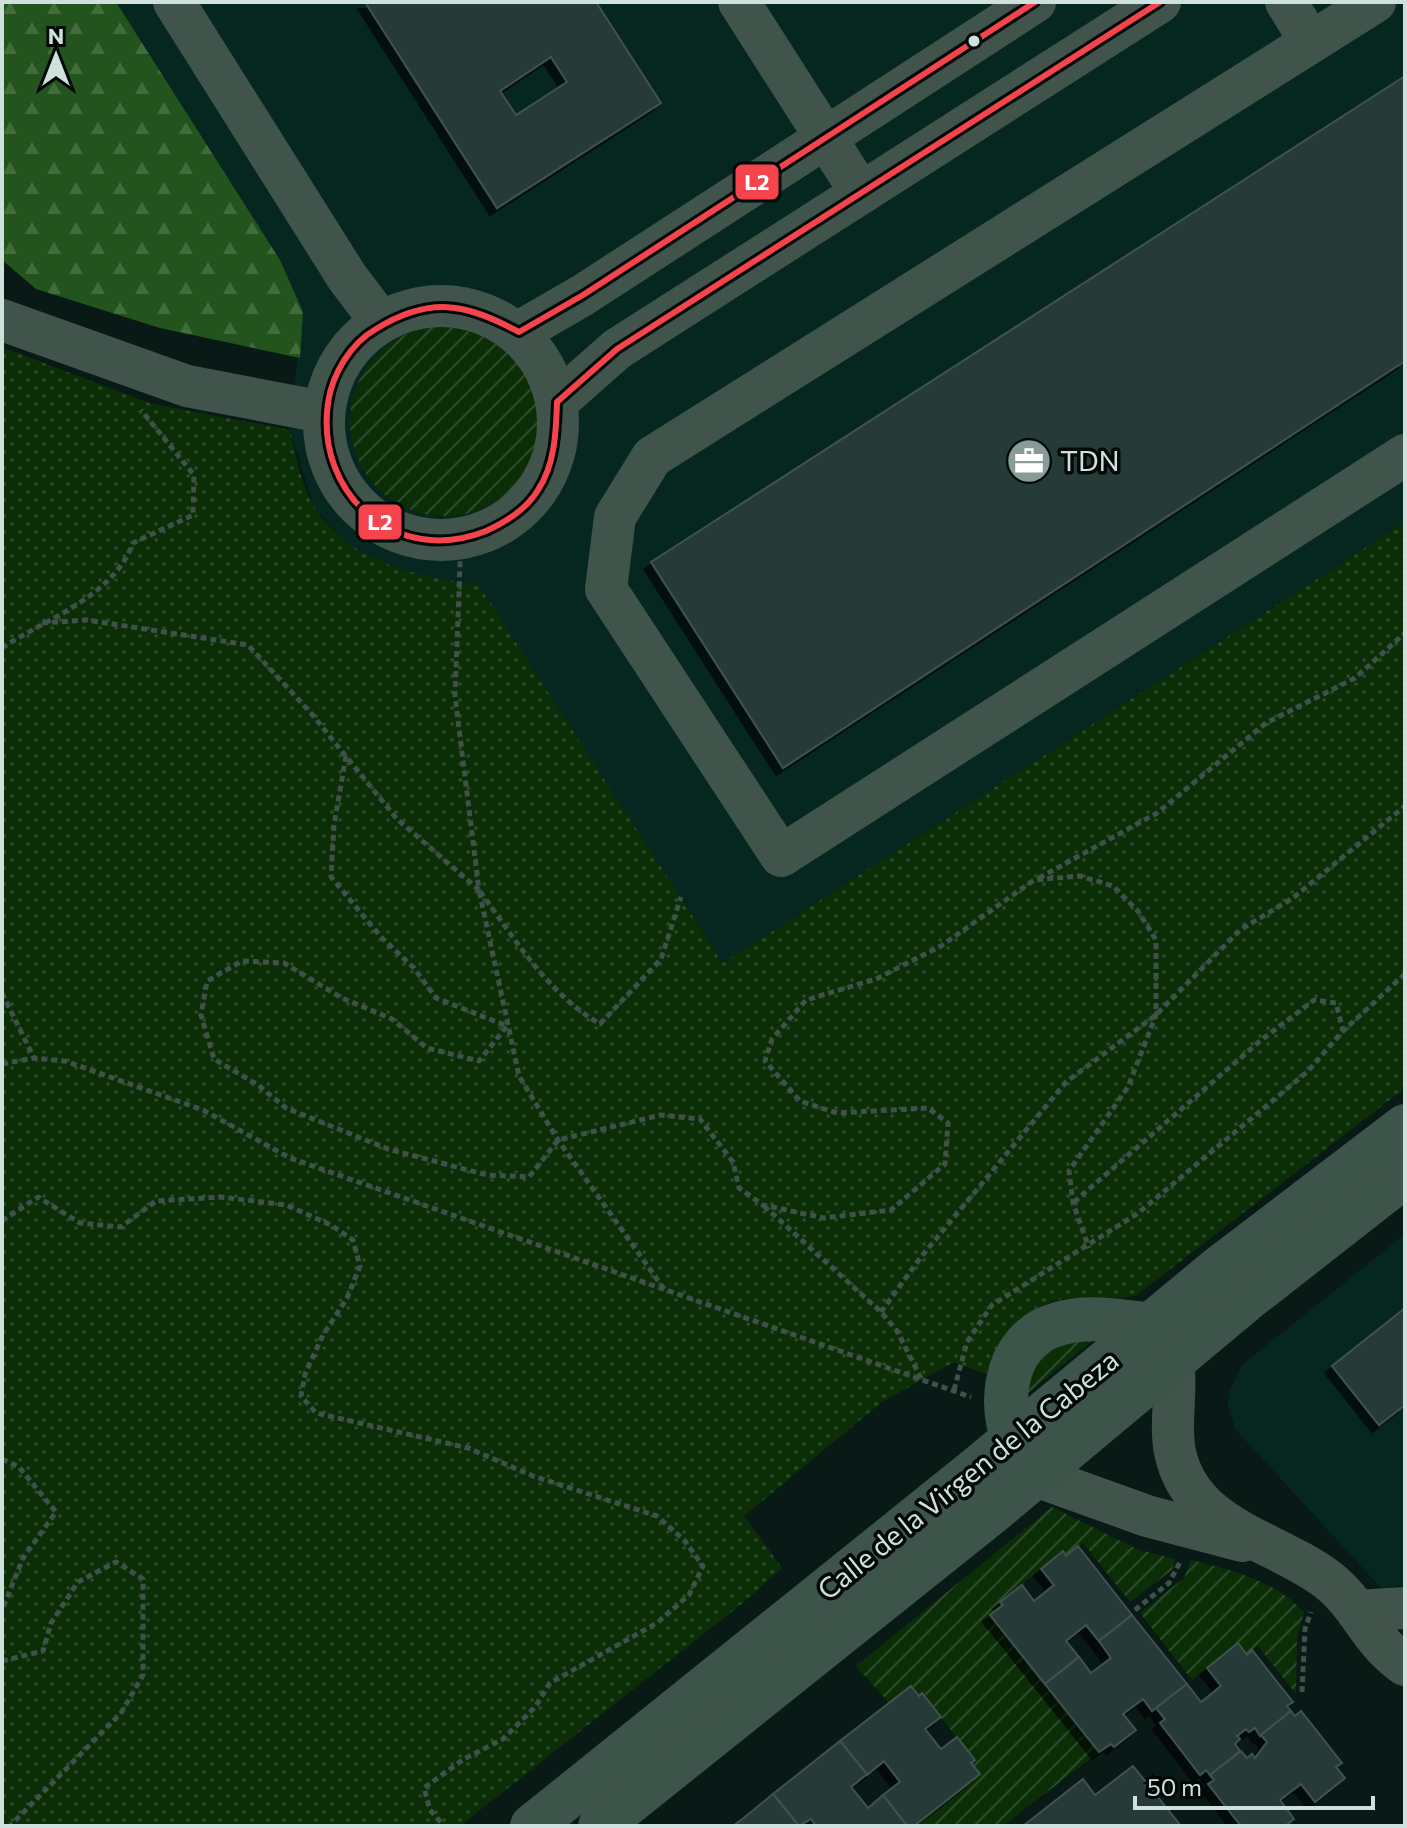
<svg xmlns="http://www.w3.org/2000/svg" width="1407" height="1828" font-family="Commissioner,sans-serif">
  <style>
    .built { fill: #062620 }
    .grass { fill: url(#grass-dots) }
    .forest { fill: url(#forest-firs) }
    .garden { fill: url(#garden-furrows) }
    .building { fill: #253a39; stroke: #42514f; stroke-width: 2; fill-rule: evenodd; filter: url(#shadow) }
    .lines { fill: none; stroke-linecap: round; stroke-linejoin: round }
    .path { stroke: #40514b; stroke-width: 5; stroke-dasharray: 6 4; stroke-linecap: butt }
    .minor { stroke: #41544b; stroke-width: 42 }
    .major { stroke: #3d544a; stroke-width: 44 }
    .bus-1-casing { stroke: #010806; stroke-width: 12 }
    .bus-1 { stroke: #f5444b; stroke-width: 6 }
    .bus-dot { fill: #cee1dc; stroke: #010806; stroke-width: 3 }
    .labels { text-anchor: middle; stroke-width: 7; stroke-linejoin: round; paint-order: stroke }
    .poi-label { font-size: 28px; fill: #cee1dc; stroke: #010806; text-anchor: start }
    .street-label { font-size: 28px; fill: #cee1dc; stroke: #010806 }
    .line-badge { stroke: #010806; stroke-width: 3 }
    .badge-label { font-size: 22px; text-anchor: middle; font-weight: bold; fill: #fff }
  </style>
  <defs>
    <pattern id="grass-dots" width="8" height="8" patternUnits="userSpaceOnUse" patternTransform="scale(2)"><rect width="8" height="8" fill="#0b2e07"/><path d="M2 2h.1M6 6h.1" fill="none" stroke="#2d4c2b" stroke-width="1.8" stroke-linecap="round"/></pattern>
    <pattern id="forest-firs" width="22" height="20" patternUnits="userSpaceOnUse" patternTransform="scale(2)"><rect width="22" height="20" fill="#24541d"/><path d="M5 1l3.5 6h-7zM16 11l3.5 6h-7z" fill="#436c3d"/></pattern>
    <pattern id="garden-furrows" width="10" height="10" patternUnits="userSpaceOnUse" patternTransform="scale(2)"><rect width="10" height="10" fill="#0b2e07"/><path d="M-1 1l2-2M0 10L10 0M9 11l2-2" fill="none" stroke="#2d4c2b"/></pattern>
    <filter id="shadow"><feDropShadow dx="-7" dy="7" stdDeviation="0" flood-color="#0009"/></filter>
  </defs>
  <rect width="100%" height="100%" fill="#081916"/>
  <g class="built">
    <path d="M116,2h1289v520l-682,441 -244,-378 -47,-7 -55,-16 -28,-15 -35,-40 -24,-77 12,-118 -22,-52z"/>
    <path d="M1405,1234v351l-23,4 -147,-160 -7,-23 1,-13 13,-28z"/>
  </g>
  <path class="grass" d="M2,347l147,56 141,27c6,25 11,56 25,78 38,57 101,67 164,77l244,378 682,-441v566l-268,207c-25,7 -49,1 -74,4 -40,6 -63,41 -77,75l-32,-12 -72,40 -138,114 38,52 -38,34 -284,224h-458z"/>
  <path class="forest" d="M2,2h114l164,258 23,52 -3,46 -140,-30 -124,-39 -34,-29z"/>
  <g class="garden">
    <circle cx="445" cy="421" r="95"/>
    <path d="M1057,1340l35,1 -70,57v-15z"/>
    <path d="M1052,1507l85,42 38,10 -3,11 -42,32 -47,-59 -17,13 -3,-4 -63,49 3,4 -12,10 108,137 -96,74h-89l66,-52 -9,-11 4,-3 -53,-66 -3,2 -8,-10 -22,17 -33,-37z"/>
    <path d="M1191,1560c40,10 84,20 113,52l-7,25 -1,57 -38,-48 -11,9 -10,-11 -45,36 -52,-67 44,-35z"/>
  </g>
  <g class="building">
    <path d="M365,2h231l65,101 -164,105zM551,57l16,25 -51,33 -16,-24z"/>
    <path d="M1405,76v285l-622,407 -132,-206z"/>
    <path d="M1405,1308v97l-26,20 -47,-59z"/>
    <path d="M1078,1546l54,69 -33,26 -13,-16 -20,16 13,16 -34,27 -55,-69 13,-10 -3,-3 22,-17 12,16 20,-16 -13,-16 22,-18 3,5z"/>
    <path d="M1132,1615l55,69 -35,27 -9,-12 -20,15 13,16 -22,17 -3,-3 -12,8 -54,-68 34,-27 12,16 20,-15 -12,-17z"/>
    <path d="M1238,1643l9,12 5,-5 22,28 19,24 -6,4 4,5 -31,25 -5,-8 -6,4 -3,-3 -9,7 3,3 -5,5 5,7 -30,24 -4,-5 -6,5 -40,-52 5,-4 -9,-11 31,-24 14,18 20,-16 -14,-18z"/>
    <path d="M911,1686l8,10 3,-3 19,24 -16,12 16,20 16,-12 18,23 -4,3 9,11 -66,52h-7l-24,-31 17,-13 -16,-21 -17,14 -27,-34z"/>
    <path d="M1291,1711l4,5 6,-5 41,52 -6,4 9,11 -30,24 -14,-18 -21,16 14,19 -9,7h-44l-33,-42 6,-4 -4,-5 31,-24 6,7 5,-4 3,4 12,-16 -6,-7z"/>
    <path d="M840,1741l27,33 -16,13 17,21 15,-13 24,31h-91l-5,-7 -12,7 -26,-32z"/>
    <path d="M1133,1766l48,60h-158l60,-47 12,16z"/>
    <path d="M773,1794l26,32h-66l12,-9z"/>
  </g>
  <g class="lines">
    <g class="path">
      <path d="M42,623l45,-3 161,25 62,67 87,107 82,71 -24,-194 6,-157"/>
      <path d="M2,648c45,-30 111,-51 131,-105l60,-28 1,-40 -53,-65"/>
      <path d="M346,756l-12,69 -3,52 50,60 33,31 22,30 71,28 -28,35 -52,-13 -35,-29 -50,-21 -58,-35 -42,-2 -35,20 -6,34 13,44 44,26 28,23 102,41 99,26 42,2 29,-37 103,-25 39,4 33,43 6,26 24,17 61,13 67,-8 54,-46 3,-41 -20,-15 -91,5 -37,-12 -35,-40 7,-22 34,-39 70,-21 65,-33 93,-66 46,-4 33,10 25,25 18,29v75l-28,72 -59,84 4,32 16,45"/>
      <path d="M1039,878l118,-65 109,-90 89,-45 50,-45"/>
      <path d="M2,993l32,65"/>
      <path d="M2,1064l32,-6 31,3 138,49 87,48 681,239"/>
      <path d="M1074,1202l186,-161 54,-41 22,3 7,28"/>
      <path d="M764,1206l117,106 16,19 25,49"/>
      <path d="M2,1221l36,-24 42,26 41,4 35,-26 65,-4 65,8 45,20 22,15 7,26 -13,32 -24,37 -18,39 -4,22 15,17 152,35 65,28 124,40 28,25 18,25 -14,29 -32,28 -107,60 -15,24 -32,32 -39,20 -40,29 6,22 14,16"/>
      <path d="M664,1289l-106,-149 -39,-64 -40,-186c36,49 68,103 121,134l61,-65 20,-62"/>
      <path d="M881,1312l40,-55 145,-175 90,-67 84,-85 53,-32 112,-92"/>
      <path d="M954,1390l13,-48 25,-37 145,-91 170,-142 36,-41 62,-57"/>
      <path d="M2,1459l17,8 37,45 -33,46 -21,52"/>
      <path d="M1135,1610l34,-27 11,-21"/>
      <path d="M2,1661l41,-10 8,-28 27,-41 38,-20 27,17v96l-22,38 -111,113"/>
      <path d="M1302,1692l3,-63 6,-17"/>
    </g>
    <g class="minor">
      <path d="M174,2l173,275 34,45"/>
      <path d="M739,2l122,191"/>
      <path d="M1286,2l24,39"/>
      <path d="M1375,2l-723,455 -37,60 -9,72 175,267 624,-401"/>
      <circle cx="441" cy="423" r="117"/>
      <path d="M2,320l185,66 136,26"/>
      <path d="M519,332l64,-37 452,-293"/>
      <path d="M557,402l60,-53 543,-347"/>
      <path d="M1173,1361c5,30 -4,61 2,91 16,77 99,87 153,128 33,26 40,59 77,85"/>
      <path d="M1033,1475l114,41 95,25"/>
      <path d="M1357,1611l48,-3"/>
    </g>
    <g class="major">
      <path d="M1023,1459c-29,-43 -23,-119 35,-135 31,-9 63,-3 94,1"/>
      <path d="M532,1826l443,-356 245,-203 185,-141"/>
      <path d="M600,1826l395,-316 250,-209 160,-125"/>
    </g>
    <g class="bus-1-casing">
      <path id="bus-1" d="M1035,2l-452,293 -64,37c-54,-29 -89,-36 -143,-3 -25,14 -44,45 -48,74 -13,91 68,164 158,128 20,-9 40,-21 52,-41 17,-26 18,-58 19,-88l60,-53 543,-347"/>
    </g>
    <use href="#bus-1" class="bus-1"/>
  </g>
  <defs>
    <g id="office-disc" transform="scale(2.3)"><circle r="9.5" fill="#899b97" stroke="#010806"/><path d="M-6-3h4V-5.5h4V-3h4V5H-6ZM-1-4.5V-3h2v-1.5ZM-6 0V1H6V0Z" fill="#fff"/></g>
  </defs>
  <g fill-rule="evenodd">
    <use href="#office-disc" x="1029" y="461"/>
  </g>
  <circle class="bus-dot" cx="974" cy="41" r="7"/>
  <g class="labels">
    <g class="poi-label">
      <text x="1060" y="471">TDN</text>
    </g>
    <g class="street-label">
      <text transform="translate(968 1475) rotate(-39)" y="10">Calle de la Virgen de la Cabeza</text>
    </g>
  </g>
  <g class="line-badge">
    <rect x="734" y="163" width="46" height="38" rx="8" fill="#f5444b"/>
    <rect x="357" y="503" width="46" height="38" rx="8" fill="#f5444b"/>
  </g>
  <g class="badge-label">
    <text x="757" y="190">L2</text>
    <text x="380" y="530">L2</text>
  </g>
  <rect width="1407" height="1828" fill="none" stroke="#cee1dc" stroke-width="8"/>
  <g transform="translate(56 56)" stroke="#010806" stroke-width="6" paint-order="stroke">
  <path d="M0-6L14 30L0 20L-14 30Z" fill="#cee1dc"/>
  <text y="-12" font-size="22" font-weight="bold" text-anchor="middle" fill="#cee1dc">N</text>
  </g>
  <path d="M1135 1796v12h238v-12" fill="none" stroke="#cee1dc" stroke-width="4"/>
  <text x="1147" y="1796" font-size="24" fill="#cee1dc" stroke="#010806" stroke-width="6" paint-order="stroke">50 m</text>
</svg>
